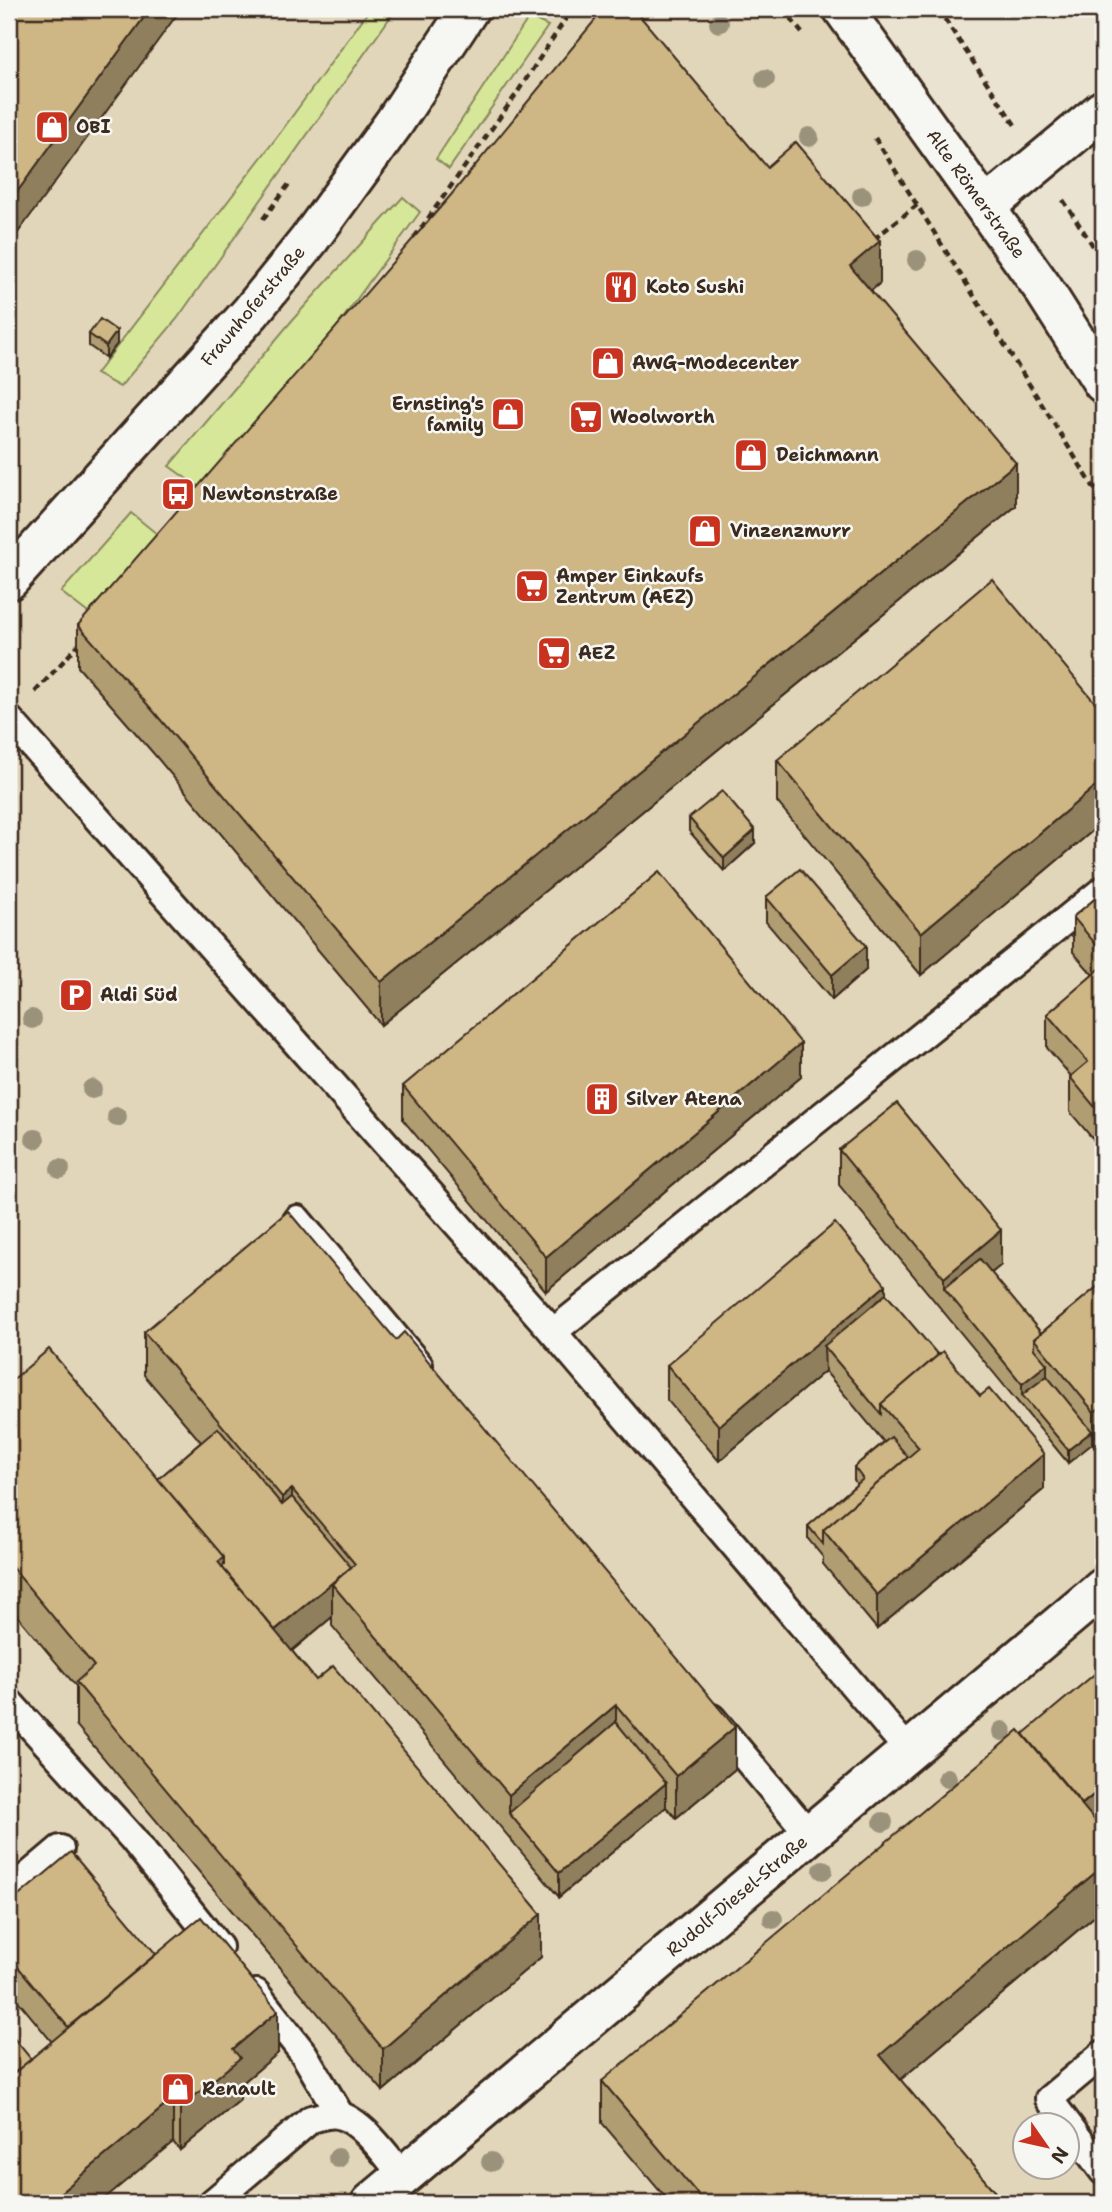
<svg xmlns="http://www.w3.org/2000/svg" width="1112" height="2212" font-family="'Shantell Sans',sans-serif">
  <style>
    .built { fill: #e2d6ba; fill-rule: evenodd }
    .green { fill: #d6e79a; stroke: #88885c; stroke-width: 2 }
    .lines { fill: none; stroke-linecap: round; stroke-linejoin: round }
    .service-casing { stroke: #3b2a1e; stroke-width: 32 }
    .minor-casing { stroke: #3b2a1e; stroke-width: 44 }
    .secondary-casing { stroke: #3b2a1e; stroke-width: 44 }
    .path { stroke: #3b2a1e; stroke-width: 4.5; stroke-dasharray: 7 5; stroke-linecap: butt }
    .service { stroke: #f6f6f2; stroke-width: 26 }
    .minor { stroke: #f6f6f2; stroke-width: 38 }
    .secondary { stroke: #f6f6f2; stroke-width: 38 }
    .tree { fill: #9b927c }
    .wall { fill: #b19d72; stroke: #3b2a1e; stroke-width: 2 }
    .shaded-wall { fill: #907f5d; stroke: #3b2a1e; stroke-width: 2 }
    .building { fill: #ceb685; stroke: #3b2a1e; stroke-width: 2 }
    .labels { text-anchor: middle; stroke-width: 5; stroke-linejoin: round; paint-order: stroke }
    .poi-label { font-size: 18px; font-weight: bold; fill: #3b2a1e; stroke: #f6f6f2; text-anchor: start }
    .street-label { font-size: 18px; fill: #3b2a1e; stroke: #f6f6f2 }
  </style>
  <rect width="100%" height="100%" fill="#eae3d1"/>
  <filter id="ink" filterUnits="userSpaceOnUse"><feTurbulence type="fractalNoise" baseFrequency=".0143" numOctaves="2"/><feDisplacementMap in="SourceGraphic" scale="14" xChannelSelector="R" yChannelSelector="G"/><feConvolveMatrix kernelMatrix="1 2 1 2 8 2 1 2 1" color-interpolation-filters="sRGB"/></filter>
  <g filter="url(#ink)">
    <path class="built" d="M9,9h843l251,369v1825h-1094zM1024,2124h42v42h-42z"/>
    <g class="green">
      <path d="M370,9h26l-219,310 -57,68 -24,-13 184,-241z"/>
      <path d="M529,17l19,9 -99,143 -13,-10z"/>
      <path d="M403,197l17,15 -121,167 -94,113 -36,-26 126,-149z"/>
      <path d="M131,513l31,25 -70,78 -31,-24z"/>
    </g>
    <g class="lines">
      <g class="service-casing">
        <g id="service">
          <path d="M9,719l544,613 356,419"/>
          <path d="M297,1219l122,146"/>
          <path d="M553,1332l550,-442"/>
          <path d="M9,1702l123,136 87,109"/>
          <path d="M712,1718l98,117"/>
          <path d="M9,1892l51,-43"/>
          <path d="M256,1993l48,61 36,61"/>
          <path d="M1103,2054l-54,45 54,72"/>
          <path d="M212,2203l99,-84c9,-2 18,-6 27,-4 24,5 50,43 65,61"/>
        </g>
      </g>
      <g class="minor-casing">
        <g id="minor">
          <path d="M987,206l116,-96"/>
          <path d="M9,580l242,-268 58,-72 85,-117 75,-114"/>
          <path d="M371,2203l732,-615"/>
        </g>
      </g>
      <g class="secondary-casing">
        <path id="secondary" d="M843,9l199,278 61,96"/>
      </g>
      <g class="path">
        <path d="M783,9l19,24"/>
        <path d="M938,9l77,116"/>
        <path d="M875,138l228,364"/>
        <path d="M1063,200l40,61"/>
        <path d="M263,219l26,-35"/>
        <path d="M414,238l101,-142 57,-87"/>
        <path d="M874,239l43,-34"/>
        <path d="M178,494l13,9"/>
        <path d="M35,692l46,-50"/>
      </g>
      <use href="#service" class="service"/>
      <use href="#minor" class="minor"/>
      <use href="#secondary" class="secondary"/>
    </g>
    <g class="tree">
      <circle cx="719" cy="23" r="10"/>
      <circle cx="765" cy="79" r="10"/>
      <circle cx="809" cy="137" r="10"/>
      <circle cx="862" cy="196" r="10"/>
      <circle cx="917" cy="260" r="10"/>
      <circle cx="32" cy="1019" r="10"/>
      <circle cx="92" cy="1089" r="10"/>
      <circle cx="117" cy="1117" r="10"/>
      <circle cx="35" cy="1139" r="10"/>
      <circle cx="60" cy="1169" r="10"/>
      <circle cx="1002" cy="1731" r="10"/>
      <circle cx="947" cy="1778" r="10"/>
      <circle cx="883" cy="1822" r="10"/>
      <circle cx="823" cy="1870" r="10"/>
      <circle cx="773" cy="1919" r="10"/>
      <circle cx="338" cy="2158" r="10"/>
      <circle cx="491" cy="2162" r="10"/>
    </g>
    <g class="wall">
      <path d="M767,167l113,116 -9,8 145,215 -635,519 -227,-271 -76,-87v-42z"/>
      <path d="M89,334l28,10 -11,14 -17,-12z"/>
      <path d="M1103,712v110l-182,153 -144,-173v-42z"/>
      <path d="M689,818l66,25 -31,28 -35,-40z"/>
      <path d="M1103,892v259l-33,-39v-35l1,-1 -24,-28v-34l46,-39 -20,-23v-35z"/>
      <path d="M766,897l100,73 -34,30 -66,-78z"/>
      <path d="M801,1077l-255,214 -143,-171v-34z"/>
      <path d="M839,1150l162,115 -10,8 50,60 62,-51v157l-9,8 -2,-4 -24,20 -229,-278z"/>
      <path d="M886,1294l158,195 -167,140 -54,-65v-7l-15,-18v-13l49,-42 -3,-4v-13l30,-25 -59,-71 -106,90 -52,-61v-35z"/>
      <path d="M144,1332l591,437 -59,49 -10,-11 -107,90 -227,-271v-9l-40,34 249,306 -158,134 -307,-366v-39l-67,-80v-223l149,96 43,-37 -57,-67z"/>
      <path d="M1099,1825l4,84 -203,171 104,123h-334l-68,-80v-42z"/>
      <path d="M9,1904l147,50 122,99 -38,32v15l-60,50 -7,-8 -142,-83 21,-17 -43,-52z"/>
    </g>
    <g class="shaded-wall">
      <path d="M150,9h31l-172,236v-42z"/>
      <path d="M880,241v42l-30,25v-42z"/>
      <path d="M117,331v13l-11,14v-12z"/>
      <path d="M1016,463v43l-635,519v-43z"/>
      <path d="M1103,780v42l-182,153v-42z"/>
      <path d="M755,830v13l-31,28v-13z"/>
      <path d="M866,946v24l-34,30v-25z"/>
      <path d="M801,1043v34l-255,214v-34z"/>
      <path d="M1001,1230v35l-45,38 -12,-15v-10z"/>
      <path d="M886,1285v34l-62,27 1,25 -106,90v-35z"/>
      <path d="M1047,1364v24l-25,7v-11z"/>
      <path d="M1103,1405v34l-9,8v-35z"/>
      <path d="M1092,1431v13l-24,19v-13z"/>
      <path d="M1044,1454v35l-167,140v-34z"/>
      <path d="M292,1489v42l-10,9v-43z"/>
      <path d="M224,1557v21l-6,-16z"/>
      <path d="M351,1567l-19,17v33l-61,51v-34z"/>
      <path d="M616,1705v42l-107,66v-18z"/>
      <path d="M735,1727v42l-59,49v-42z"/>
      <path d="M666,1783v24l-107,90v-24z"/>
      <path d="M1103,1787v34l-25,21v-34z"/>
      <path d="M1103,1866v43l-223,188v-42z"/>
      <path d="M541,1914v43l-158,134v-42z"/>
      <path d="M278,2011v42l-38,32v15l-60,50v-42l53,-59z"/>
      <path d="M173,2099v43l-74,61h-51z"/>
    </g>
    <g class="building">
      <path d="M9,9h141l-141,194z"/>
      <path d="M604,9h30l133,158 29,-25 84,99 -30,25 166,197 -635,519 -227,-270 -76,-87 373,-430z"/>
      <path d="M100,319l17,12 -11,15 -17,-12z"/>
      <path d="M992,579l111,133v68l-182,153 -144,-173z"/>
      <path d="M722,791l33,39 -31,28 -35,-40z"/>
      <path d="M800,869l66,77 -34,29 -66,-78z"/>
      <path d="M659,872l142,171 -255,214 -143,-171z"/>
      <path d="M1103,892v61l-30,-36z"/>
      <path d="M1103,966v151l-33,-40 18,-15 -41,-48z"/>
      <path d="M897,1103l104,127 -57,48 -105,-128z"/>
      <path d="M288,1211l108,129 8,-8 331,395 -59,49 -60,-71 -107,90 -177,-211 23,-20 -63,-75 -10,8 -138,-165z"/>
      <path d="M835,1223l51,62 -167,141 -52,-61z"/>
      <path d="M980,1259l61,74 -7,6v10l13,15 -25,20 -78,-96z"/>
      <path d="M1103,1282v123l-9,7 -60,-73z"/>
      <path d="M886,1294l52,61 -57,49v10l-57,-68z"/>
      <path d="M49,1349l175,208 -6,5 98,118 17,-14 208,248 -158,135 -307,-367 18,-16 -85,-102v-181z"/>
      <path d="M943,1351l37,45 9,-7 55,65 -167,141 -54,-65 96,-82 -38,-44z"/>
      <path d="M1047,1376l45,55 -24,19 -46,-55z"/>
      <path d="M218,1428l64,77 10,-8 59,70 -76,63 -53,-63 2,-2v-8l-66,-78z"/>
      <path d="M891,1437l17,20 -85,73v14l-15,-18 55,-47 -9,-12z"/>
      <path d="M1103,1667v120l-21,17 -59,-70z"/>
      <path d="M616,1722l50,61 -107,90 -50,-60z"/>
      <path d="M1019,1730l84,100v36l-223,189 124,148h-299l-103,-122z"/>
      <path d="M71,1852l85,102 -88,73 -59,-71v-52z"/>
      <path d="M201,1917l77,94 -45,38 7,9 -60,50 -7,-9 -125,104h-39v-126z"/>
      <path d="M9,2032l22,27 -22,18z"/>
    </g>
  </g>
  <defs>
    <g id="shop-square" transform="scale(1.75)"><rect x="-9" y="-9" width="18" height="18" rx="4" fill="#c8321e" stroke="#f6f6f2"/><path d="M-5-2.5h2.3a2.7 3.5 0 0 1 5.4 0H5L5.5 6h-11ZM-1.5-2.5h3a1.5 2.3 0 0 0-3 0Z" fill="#fff"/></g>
    <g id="restaurant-square" transform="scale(1.75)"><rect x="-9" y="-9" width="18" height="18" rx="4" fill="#c8321e" stroke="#f6f6f2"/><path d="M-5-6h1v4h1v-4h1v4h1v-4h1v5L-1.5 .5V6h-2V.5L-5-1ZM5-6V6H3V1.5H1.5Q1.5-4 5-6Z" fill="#fff"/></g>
    <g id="supermarket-square" transform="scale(1.75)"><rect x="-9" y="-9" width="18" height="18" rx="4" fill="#c8321e" stroke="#f6f6f2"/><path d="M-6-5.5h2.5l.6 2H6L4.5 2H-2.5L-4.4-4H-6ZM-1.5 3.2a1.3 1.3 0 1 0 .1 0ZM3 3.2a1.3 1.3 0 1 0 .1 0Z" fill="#fff"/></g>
    <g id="bus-square" transform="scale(1.75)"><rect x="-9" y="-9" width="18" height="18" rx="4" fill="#c8321e" stroke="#f6f6f2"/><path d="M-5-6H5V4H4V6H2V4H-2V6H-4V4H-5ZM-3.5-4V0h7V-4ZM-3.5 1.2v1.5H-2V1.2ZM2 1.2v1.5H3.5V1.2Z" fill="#fff"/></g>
    <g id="parking-square" transform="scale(1.75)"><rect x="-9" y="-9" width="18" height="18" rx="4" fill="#c8321e" stroke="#f6f6f2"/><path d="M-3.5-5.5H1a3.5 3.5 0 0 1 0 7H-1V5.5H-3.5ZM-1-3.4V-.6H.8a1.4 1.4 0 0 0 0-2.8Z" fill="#fff"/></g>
    <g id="building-square" transform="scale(1.75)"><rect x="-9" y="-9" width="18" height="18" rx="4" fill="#c8321e" stroke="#f6f6f2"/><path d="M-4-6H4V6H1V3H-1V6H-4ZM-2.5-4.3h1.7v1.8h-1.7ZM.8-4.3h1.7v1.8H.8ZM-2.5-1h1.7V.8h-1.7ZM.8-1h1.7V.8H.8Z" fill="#fff"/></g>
  </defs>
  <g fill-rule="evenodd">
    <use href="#shop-square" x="52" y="127"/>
    <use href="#restaurant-square" x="621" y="287"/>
    <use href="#shop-square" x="608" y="363"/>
    <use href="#shop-square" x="508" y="414"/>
    <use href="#supermarket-square" x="586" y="417"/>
    <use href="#shop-square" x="751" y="455"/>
    <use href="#bus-square" x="178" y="494"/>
    <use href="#shop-square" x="705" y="531"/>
    <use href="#supermarket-square" x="532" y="586"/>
    <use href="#supermarket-square" x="554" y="653"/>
    <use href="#parking-square" x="76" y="995"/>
    <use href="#building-square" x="602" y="1099"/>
    <use href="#shop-square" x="178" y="2089"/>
  </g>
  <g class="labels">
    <g class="poi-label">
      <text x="76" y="133">OBI</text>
      <text x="646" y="293">Koto Sushi</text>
      <text x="632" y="369">AWG-Modecenter</text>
      <text x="484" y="410" text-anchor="end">Ernsting's<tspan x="484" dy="21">family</tspan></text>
      <text x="610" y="423">Woolworth</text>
      <text x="776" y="461">Deichmann</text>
      <text x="202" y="500">Newtonstraße</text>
      <text x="730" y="537">Vinzenzmurr</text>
      <text x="556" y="582">Amper Einkaufs<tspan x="556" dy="21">Zentrum (AEZ)</tspan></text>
      <text x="578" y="659">AEZ</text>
      <text x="100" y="1001">Aldi Süd</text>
      <text x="626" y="1105">Silver Atena</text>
      <text x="202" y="2095">Renault</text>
    </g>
    <g class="street-label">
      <text transform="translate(976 194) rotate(54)" y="6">Alte Römerstraße</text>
      <text transform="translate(253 306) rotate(-50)" y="6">Fraunhoferstraße</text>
      <text transform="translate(737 1896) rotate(-40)" y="6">Rudolf-Diesel-Straße</text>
    </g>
  </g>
  <rect width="1112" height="2212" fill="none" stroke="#f6f6f2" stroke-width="35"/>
  <rect x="18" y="18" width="1077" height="2177" fill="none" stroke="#3b2a1e" stroke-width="2.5" filter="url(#ink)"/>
  <g transform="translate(1046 2146) rotate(124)"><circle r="33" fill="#f6f6f2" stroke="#aba49d" stroke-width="2"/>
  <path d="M0-5L12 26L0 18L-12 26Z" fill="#c8321e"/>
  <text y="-10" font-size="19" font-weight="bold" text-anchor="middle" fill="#3b2a1e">N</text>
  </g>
</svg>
